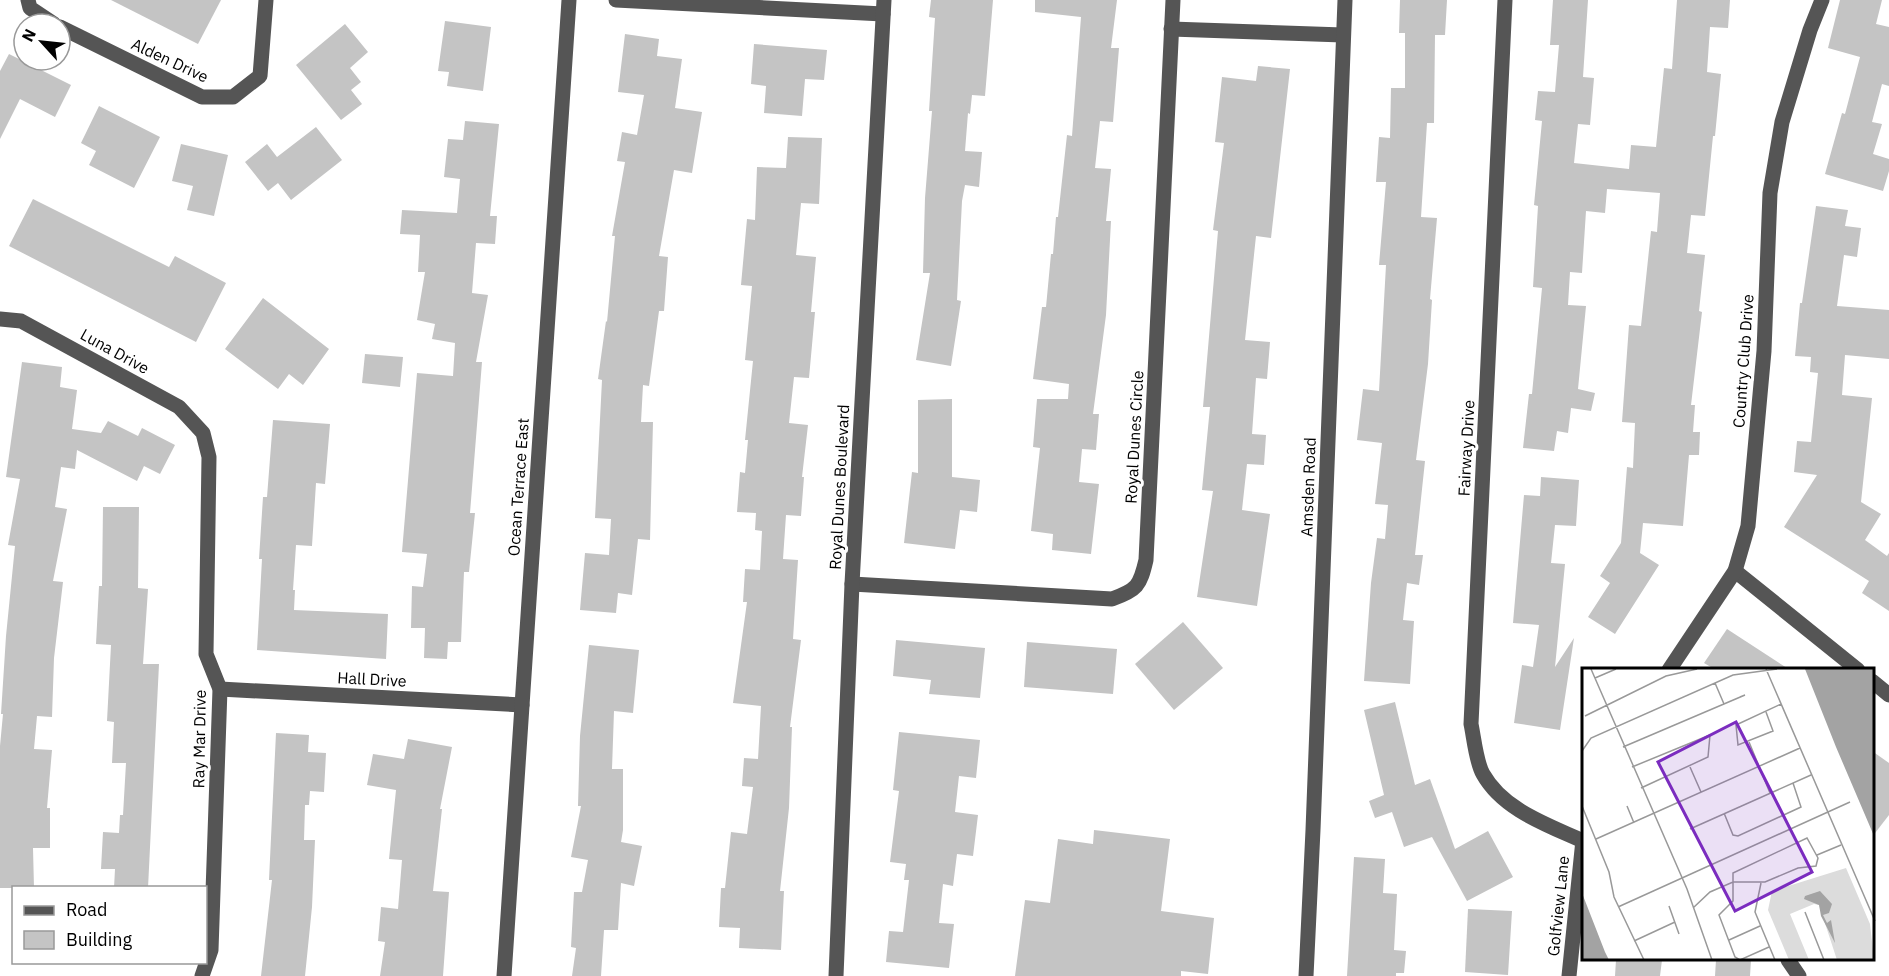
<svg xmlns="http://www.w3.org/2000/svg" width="1889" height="976" font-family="'IBM Plex Sans',sans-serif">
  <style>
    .building { fill: #c4c4c4 }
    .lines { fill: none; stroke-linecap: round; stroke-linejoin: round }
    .minor { stroke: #555; stroke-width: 15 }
    .labels { text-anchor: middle; stroke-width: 6; stroke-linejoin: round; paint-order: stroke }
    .street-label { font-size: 16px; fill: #000; stroke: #fff }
    .inset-road { fill: none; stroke: #999; stroke-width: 1.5 }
    .view { fill: #7b2cbf; fill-opacity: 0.15; stroke: #7b2cbf; stroke-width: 3 }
    .inset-edge { fill: none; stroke: #000; stroke-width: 3 }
  </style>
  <rect width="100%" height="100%" fill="#fff"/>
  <g class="building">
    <path d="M111,0h110l-23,44z"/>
    <path d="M931,0h62l-8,96 -13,-1 -2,19 -2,-1 -3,38 17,1 -3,35 -14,-2 -3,16 -5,99 4,1 -10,65 -35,-6 14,-87h-7l2,-75 7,-87h-3l6,-93 -6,-1z"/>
    <path d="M1035,0h82l-6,48h8l-6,74 -13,-1 -5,47 16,1 -5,52h5l-5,94 -13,99h6l-3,36 -14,-1 -3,33 20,2 -8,70 -39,-4 1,-16 -22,-3 9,-83 -7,-1 4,-48h31l1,-15 -36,-5 9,-72h4l5,-53h2l3,-37h2l9,-82 5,1 9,-119 -46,-5z"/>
    <path d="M1400,0h47l-2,35h-10l-1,88h-7l-6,94 16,1 -7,81 2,1 -4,64 -12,96 9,1 -10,94h8l-4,30 -12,-2 -4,37 11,1 -4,63 -46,-3 7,-98 6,-45 8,1 3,-34 -13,-1 7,-61 -25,-3 6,-51 16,2 7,-126h-7l7,-83h-10l3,-45 11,1 1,-50h14v-55h-6z"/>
    <path d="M1553,0h35l-5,77 11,1 -4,47 -12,-1 -4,39 55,6 2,-24 25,2 8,-79 8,1 5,-69h53l-2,28 -18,-1 -3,45 14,2 -6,62h-2l-8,80 -14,-1 -4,38 18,2 -6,56 3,1 -11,93h4l-2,27h7l-1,23h-10l-6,71 -40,-3 -3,30 19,12 -44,69 -27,-17 22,-34 -10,-7 21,-33 6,-76 6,1 2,-45 -13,-1 7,-97 12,1 10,-95 6,1 3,-39 -53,-4 -2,24 -19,-2 -4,62 -12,-1 -2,33 18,1 -8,83 17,4 -4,18 -20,-3 -3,25 -11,-2 -3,20 -31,-3 6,-54h3l10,-106 -9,-1 5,-81 -4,-1 8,-84 -7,-1 3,-29 17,1 4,-47h-9z"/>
    <path d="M1840,0h42l-6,24 13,3v59l-7,-2 -10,38 10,2 -9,30 16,5v12l-6,20 -58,-17 17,-61 3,1 15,-57 -32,-9z"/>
    <path d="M445,21l46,6 -8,64 -36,-5 2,-14 -11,-1z"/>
    <path d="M345,24l23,28 -18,16 11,14 -10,8 11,14 -21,16 -45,-55z"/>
    <path d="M625,34l34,5 -2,17 25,3 -7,49 27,4 -10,61 -18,-3 -15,86 9,1 -4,54h-5l-10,75 -6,-1 -2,37h12l-3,118 -12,-1 -6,56 -14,-2 -2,20 -36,-3 5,-57 24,2 2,-36 -16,-1 7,-138 -4,-1 8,-58 1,1 8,-86h-3l13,-74 -8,-1 5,-29 15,3 7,-40 -26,-3z"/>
    <path d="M754,44l73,6 -3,30 -19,-1 -3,37 -38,-3 2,-27 -15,-2z"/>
    <path d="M9,54l62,31 -16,32 -35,-18 -20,40v-68z"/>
    <path d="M1258,66l32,3 -19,169 -15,-2 -11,104 25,2 -3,37 -11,-1 -4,56 14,1 -2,30 -17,-1 -5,46 28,4 -13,92 -60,-9 16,-106 -11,-1 8,-83h-7l15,-176 -5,-1 11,-87 -9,-1 7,-65 34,4z"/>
    <path d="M99,106l61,31 -26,51 -45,-23 7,-14 -15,-8z"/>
    <path d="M465,121l34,3 -9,92h7l-2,28 -19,-1 -4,50 16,2 -12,67h6l-12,151h5l-6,59h-5l-3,70h-13l-1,17 -23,-1 1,-30h-14l1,-42 11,1 4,-33 -25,-2 15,-179 36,3 2,-33 -23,-4 3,-15 -18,-4 8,-48h-7l2,-37 -20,-1 2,-24 55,3 3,-34 -16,-2 4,-38 15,1z"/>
    <path d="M316,127l26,33 -51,40 -13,-17 -10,8 -23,-29 22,-18 10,13z"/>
    <path d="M788,137l34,1 -3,66 -18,-1 -5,52 20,2 -5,55h4l-6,66 -15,-1 -5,46 19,2 -6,52h2l-3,39 -15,-1 -3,44 15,1 -5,79 8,1 -11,87h2l-3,81 -9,83h4l-3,59 -42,-2 1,-20 -21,-1 2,-39h4l6,-56 16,2 6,-47 -11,-1 2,-28 14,1 3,-53 -28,-3 14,-101h-4l2,-33 15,1 2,-39 -7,-1 1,-17 -19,-1 3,-40 5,1 3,-33h-3l8,-79 -8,-1 7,-74 -11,-1 6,-66 8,1 2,-53 29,1z"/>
    <path d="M181,144l47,11 -14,61 -27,-6 6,-24 -21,-5z"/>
    <path d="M33,199l136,68 6,-11 51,27 -30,59 -187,-96z"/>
    <path d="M1816,206l32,4 -3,16 16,2 -4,29 -13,-2 -7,51 52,4v49l-44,-4 -3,40 30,3 -11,104 20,12 -16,26 22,16 2,-3v58l-27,-18 7,-12 -85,-54 33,-52 -23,-3 3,-31 14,1 7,-69 -8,-1 1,-15 -16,-1 5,-53h2z"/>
    <path d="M263,298l66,51 -26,36 -14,-11 -11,15 -53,-40z"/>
    <path d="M365,354l38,3 -3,30 -38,-4z"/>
    <path d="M22,362l40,5 -2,20 17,3 -5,39 29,4 7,-12 30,15 4,-8 33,17 -15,29 -16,-8 -7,15 -60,-31 -2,19 -14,-2 -6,40 12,2 -14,72 10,1 -9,76 -2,59 -15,-1 -3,33 18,1 -5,58h3v40h-17l1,40h-34v-142l3,-32h-2l5,-78 9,-90 -7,-1 12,-66 -14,-2z"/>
    <path d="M952,399v78l28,3 -3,32 -17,-2 -5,39 -51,-6 8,-71 6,1v-73z"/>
    <path d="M273,420l57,4 -5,60 -9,-1 -4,63 -16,-1 -3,45h2l-1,20 94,4 -2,45 -129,-9 5,-91h-3l4,-62h4z"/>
    <path d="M1541,477l38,3 -3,46 -21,-1 -4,38 14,1 -10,103 19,-29 -14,92 -46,-7 8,-58 11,2 6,-42 -26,-2 11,-128 16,1z"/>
    <path d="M103,507h36l-1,81 10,1 -5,75h16l-11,224h-34l1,-19h-14l2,-37 16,1 1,-18h3l3,-52h-14l2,-41 -7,-1 4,-76 -15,-1 3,-58h3z"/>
    <path d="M1183,622l40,46 -49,42 -39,-46z"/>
    <path d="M1727,629l63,41h-74l-12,-7z"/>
    <path d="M896,640l89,8 -5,50 -51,-4 2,-14 -38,-4z"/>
    <path d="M1027,642l90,7 -4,45 -89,-7z"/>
    <path d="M589,645l50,5 -6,63 -19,-2 -2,58h11v61l-2,12 21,4 -8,40 -13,-3 -3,47h-14l-3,46h-29l4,-28 -5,-1 3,-55h8l6,-32 -17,-3 10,-51h-3l2,-70z"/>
    <path d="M1395,702l20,83 15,-6 25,70 33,-18 25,46 -46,24 -35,-64 -28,10 -12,-35 -17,6 -6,-17 15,-6 -20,-85z"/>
    <path d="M899,732l81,8 -4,38 -17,-2 -4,36 23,3 -5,41 -16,-2 -4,32 -10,-2 -4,39 15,1 -5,44 -63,-6 3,-31 14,1 6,-52h-5l2,-16 -16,-2 9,-71 -6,-1z"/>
    <path d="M276,733l33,2 -1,17 18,1 -2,39 -14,-1 -1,14h-4l-1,35h11l-3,67 -7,69h-44l11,-96h-3z"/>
    <path d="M408,739l44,8 -12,62h2l-9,82 16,1 -6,84h-63l5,-34 -7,-1 3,-34 17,2 4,-49 -13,-1 7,-69 -29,-5 6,-31 31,5z"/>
    <path d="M1872,751l17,12v52l-17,22z"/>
    <path d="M1094,830l76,9 -9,72 53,7 -6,56 -27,-3v5h-166l10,-76 25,3 8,-64 35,5z"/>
    <path d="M1354,857l31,2 -2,34 14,1 -3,56 12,1 -2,22h-8v3h-49z"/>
    <path d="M1468,909l44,2 -4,64 -43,-3z"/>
    <path d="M1616,960h46l-2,16h-45z"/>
    <path d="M1716,960h35l-1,16h-35z"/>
  </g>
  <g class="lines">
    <g class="minor">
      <path d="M28,0l2,8 24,16"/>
      <path d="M616,0l267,14"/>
      <path d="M1505,0l-34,724c3,14 5,38 12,50 20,36 65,51 100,67"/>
      <path d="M60,27l142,70h31l27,-21 6,-76"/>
      <path d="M1171,29l172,6"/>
      <path d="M0,319l21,2 158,86 24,26 6,24 -3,197 14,35 -9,261 -9,26"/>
      <path d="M1735,571l123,99"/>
      <path d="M852,584l260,15c25,-9 28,-13 34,-39l27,-560"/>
      <path d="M1669,670l66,-99 13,-45 16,-175 6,-158 12,-71 28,-92 12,-30"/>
      <path d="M1872,681l17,14"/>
      <path d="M220,689l302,16"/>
      <path d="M1788,960l11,16"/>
      <path d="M504,976l65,-976"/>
      <path d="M836,976l16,-392 32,-584"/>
      <path d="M1306,976l7,-146 32,-830"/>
      <path d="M1569,976l14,-136"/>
    </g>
  </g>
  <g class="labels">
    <g class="street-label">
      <text transform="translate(170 60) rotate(25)" y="6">Alden Drive</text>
      <text transform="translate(115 351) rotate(29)" y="6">Luna Drive</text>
      <text transform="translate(1743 361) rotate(-86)" y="6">Country Club Drive</text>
      <text transform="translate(1134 437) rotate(-87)" y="6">Royal Dunes Circle</text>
      <text transform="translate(1466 448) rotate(-87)" y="6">Fairway Drive</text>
      <text transform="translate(518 487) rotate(-86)" y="6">Ocean Terrace East</text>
      <text transform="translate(839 487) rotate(-87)" y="6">Royal Dunes Boulevard</text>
      <text transform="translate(1308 487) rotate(-88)" y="6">Amsden Road</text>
      <text transform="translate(372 679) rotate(3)" y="6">Hall Drive</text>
      <text transform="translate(199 739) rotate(-89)" y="6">Ray Mar Drive</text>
      <text transform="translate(1558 906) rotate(-84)" y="6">Golfview Lane</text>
    </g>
  </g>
  <g transform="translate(1582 668)">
    <rect width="292" height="292" fill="#fff"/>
    <path d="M264,200l24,56 4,36h-37l-18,-55 -5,-1 -24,10 19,46h-20l-21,-50 4,-19z" fill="#dcdcdc"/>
    <path d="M223,1h69v167l-38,-89zM238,223l12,13 -3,9 -6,2 4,8 4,-3 4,23 -14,-27 -2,-11 -15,-6 1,-3zM0,225l23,59 4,8h-27z" fill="#a3a3a3"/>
    <path class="inset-road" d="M9,1l96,220 25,71M184,1l109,252M13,10l21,-9M133,15l9,21M184,44l7,19 -35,14 -2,-20 45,-21M3,48l81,-40 31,-7M167,74l21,51M41,79l122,-52 -5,2M0,83l9,-13 142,-63 44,-6M50,99l78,-32 -2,22 -67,31M108,99l11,25M0,138l27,66 5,25 30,63M45,138l7,17M142,145l9,22 5,1 63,-29 -8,-24M108,161l121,-54M14,171l204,-91M235,187l24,-10M179,215l-6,29 20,48M87,238l10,28M36,239l232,-105M111,240l17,-16 23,-10h32l33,-14 18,-2 2,-8 -11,-20 -74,35v28l-14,14 16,42 5,3 29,-13M223,244l19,48M147,272l31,-14M52,273l41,-19"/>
    <path class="view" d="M154,54l76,150 -77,39 -77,-149z"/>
    <rect width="292" height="292" class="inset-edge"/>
  </g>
  <rect x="12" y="886" width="195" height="78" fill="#ffffff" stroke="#999999" stroke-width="1.5"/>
  <rect x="24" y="906" width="30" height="9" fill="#555555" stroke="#999999" stroke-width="1.5"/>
  <text x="66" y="916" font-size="18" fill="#000000">Road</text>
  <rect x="24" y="931" width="30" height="18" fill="#c4c4c4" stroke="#999999" stroke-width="1.5"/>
  <text x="66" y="946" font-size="18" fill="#000000">Building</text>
  <g transform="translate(42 42) rotate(297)"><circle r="28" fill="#ffffff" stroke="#999999" stroke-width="1.5"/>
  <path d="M0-4.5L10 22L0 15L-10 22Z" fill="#000000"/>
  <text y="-9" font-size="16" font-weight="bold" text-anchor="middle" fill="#000000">N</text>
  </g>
</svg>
